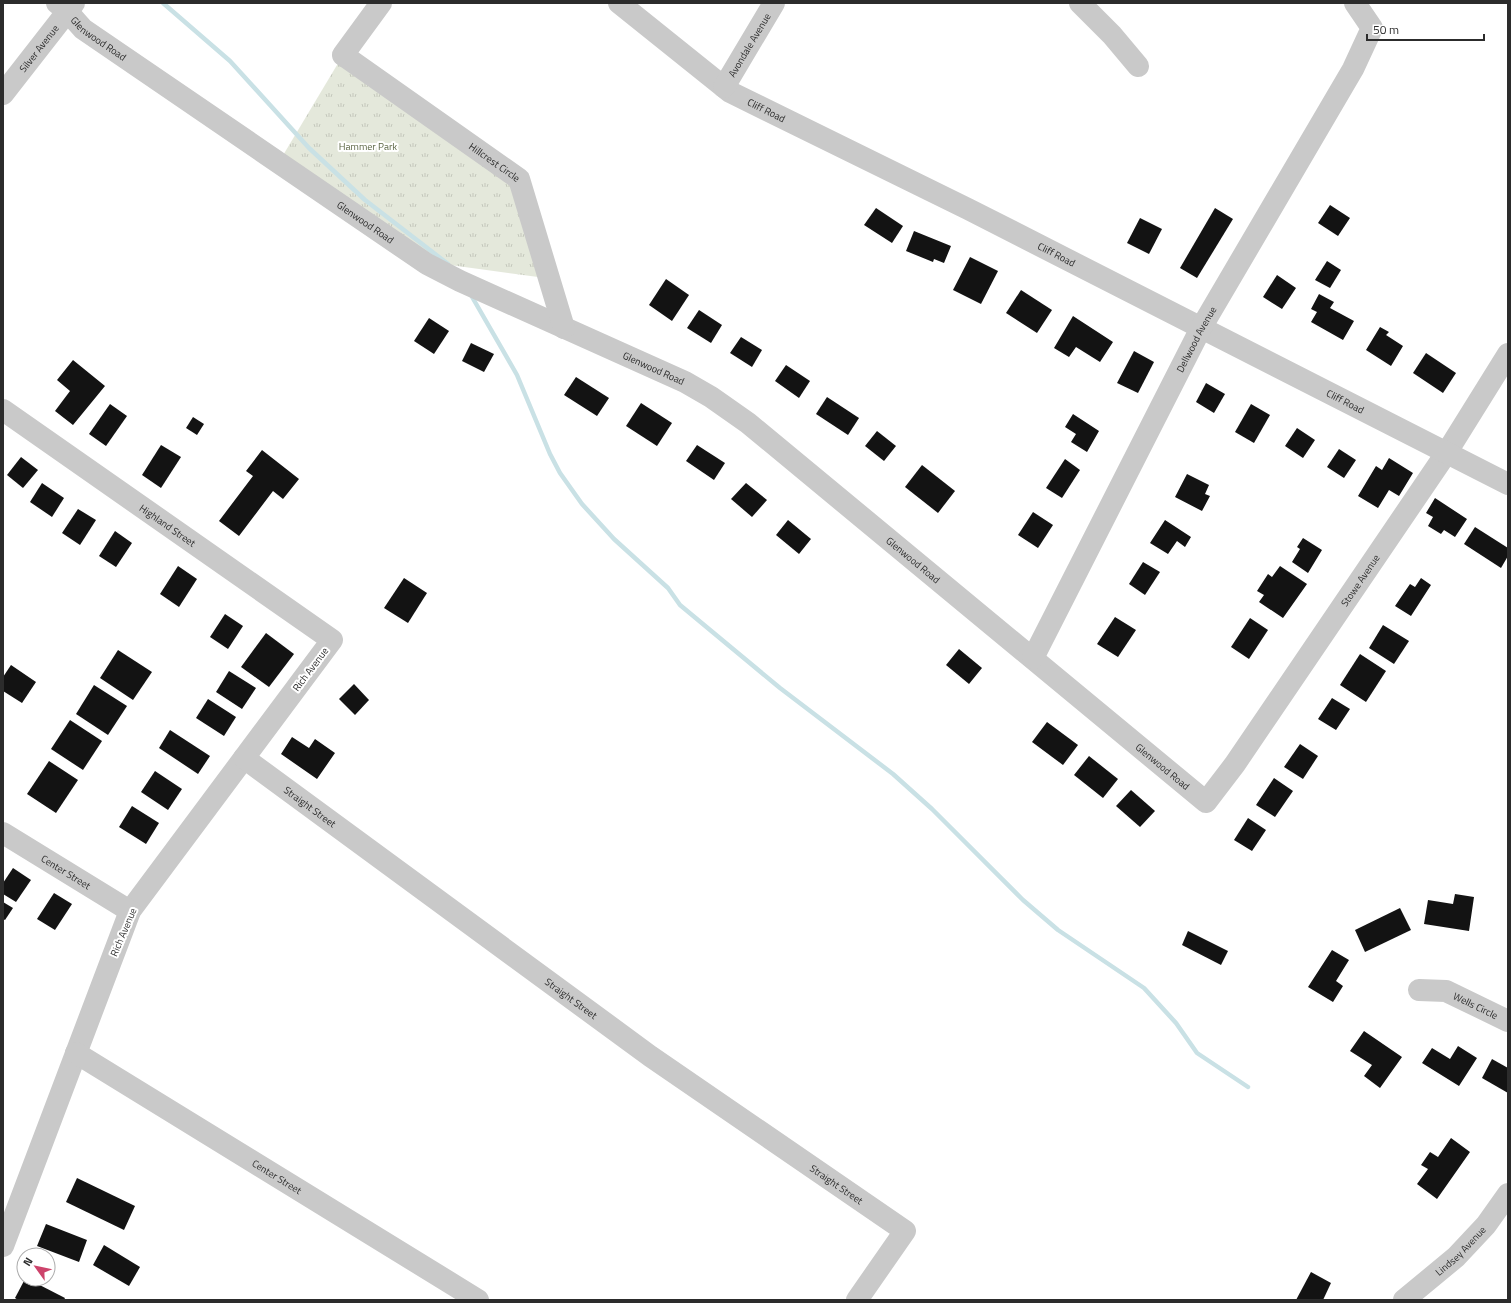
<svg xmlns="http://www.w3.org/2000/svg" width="1511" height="1303" font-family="'Titillium Web',sans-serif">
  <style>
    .park { fill: url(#park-tufts) }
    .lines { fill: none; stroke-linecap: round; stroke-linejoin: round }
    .stream { stroke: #c9e1e5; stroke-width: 4.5 }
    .building { fill: #131313 }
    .minor { stroke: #c9c9c9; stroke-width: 22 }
    .labels { text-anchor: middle; stroke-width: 4; stroke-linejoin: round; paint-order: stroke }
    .street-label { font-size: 10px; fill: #2c2c2c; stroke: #fff }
    .park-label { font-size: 10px; fill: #56613f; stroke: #fff }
  </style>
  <defs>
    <pattern id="park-tufts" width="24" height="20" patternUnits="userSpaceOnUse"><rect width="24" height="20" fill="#e4e8db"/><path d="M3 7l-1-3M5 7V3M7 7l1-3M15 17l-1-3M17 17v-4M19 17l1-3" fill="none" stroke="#c4c7bc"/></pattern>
  </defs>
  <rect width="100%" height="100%" fill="#fff"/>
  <path class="park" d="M343,55l176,124 19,98 -88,-12 -171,-103z"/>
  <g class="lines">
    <g class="stream">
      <path d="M163,3l67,58 79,87 56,52 83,64"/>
      <path d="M471,295l46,80 33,79 10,19 22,31 32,35 54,49 12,17 100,83 113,86 39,35 91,91 35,30 86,58 32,35 21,30 51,34"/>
    </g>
  </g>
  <g class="building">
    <path d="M1330,205l20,13 -12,18 -20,-13z"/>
    <path d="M876,208l27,18 -11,17 -28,-18z"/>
    <path d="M1215,208l18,11 -36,59 -17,-10z"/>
    <path d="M1140,218l22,11 -13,25 -22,-11z"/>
    <path d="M914,231l37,15 -7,17 -10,-4 -1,3 -27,-11z"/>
    <path d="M970,257l28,14 -17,33 -28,-14z"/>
    <path d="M1327,261l14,9 -11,18 -15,-8z"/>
    <path d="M1277,275l19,13 -14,21 -19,-12z"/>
    <path d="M666,279l23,16 -17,26 -23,-16z"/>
    <path d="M1021,290l31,20 -15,23 -31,-20z"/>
    <path d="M1319,294l15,8 -4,6 24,13 -11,19 -32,-18 6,-10 -6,-3z"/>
    <path d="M699,310l23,15 -11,18 -24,-15z"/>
    <path d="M1073,316l40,26 -13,20 -24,-15 -7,10 -15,-9z"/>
    <path d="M429,318l20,13 -15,23 -20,-13z"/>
    <path d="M1380,327l9,5 -3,3 17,11 -12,20 -25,-16z"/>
    <path d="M741,337l21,13 -10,17 -22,-14z"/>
    <path d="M471,343l23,11 -10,18 -22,-11z"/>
    <path d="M1134,351l20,11 -16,31 -21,-10z"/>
    <path d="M1426,353l30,20 -13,20 -30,-20z"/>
    <path d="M73,360l32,26 -32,39 -18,-14 15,-20 -13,-11z"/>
    <path d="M786,365l24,16 -11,17 -24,-17z"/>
    <path d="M576,377l33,21 -12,18 -33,-21z"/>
    <path d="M1206,383l19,11 -11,19 -18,-11z"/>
    <path d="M827,397l32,21 -11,17 -32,-21z"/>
    <path d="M641,403l31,20 -15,23 -31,-20z"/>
    <path d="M110,404l17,12 -21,30 -17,-12z"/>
    <path d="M1251,404l19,11 -16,28 -19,-11z"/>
    <path d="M1073,414l26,17 -12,21 -16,-10 5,-8 -11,-7z"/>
    <path d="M193,417l11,7 -7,11 -11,-7z"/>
    <path d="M1297,428l18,12 -12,18 -18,-12z"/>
    <path d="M877,431l19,15 -12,15 -19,-15z"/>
    <path d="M161,445l20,12 -20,31 -19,-13z"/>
    <path d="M697,445l28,18 -11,17 -28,-19z"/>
    <path d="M1339,449l17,11 -12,18 -17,-11z"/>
    <path d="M262,450l37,29 -16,20 -10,-8 -34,45 -20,-15 34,-45 -7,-5z"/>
    <path d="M21,457l17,13 -15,18 -16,-13z"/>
    <path d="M1389,458l24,15 -14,23 -10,-6 -11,18 -20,-12 18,-30 6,4z"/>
    <path d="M1065,459l15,11 -18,28 -16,-10z"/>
    <path d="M922,465l33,26 -17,22 -33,-26z"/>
    <path d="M1187,474l22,11 -4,9 5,2 -8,15 -27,-14z"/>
    <path d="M42,483l22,15 -12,19 -22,-15z"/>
    <path d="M746,483l21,17 -15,17 -21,-18z"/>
    <path d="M1435,498l32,21 -12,18 -11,-7 -3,4 -13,-8 5,-9 -7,-4z"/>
    <path d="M78,509l18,11 -16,25 -18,-12z"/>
    <path d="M1033,512l20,13 -15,23 -20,-13z"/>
    <path d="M788,520l23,19 -12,15 -23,-19z"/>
    <path d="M1165,520l26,17 -6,10 -8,-6 -9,13 -18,-11z"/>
    <path d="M1475,527l33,21v8l-7,12 -37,-24z"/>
    <path d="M115,531l17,12 -16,24 -17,-11z"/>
    <path d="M1303,538l19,12 -14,23 -16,-11 8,-13 -3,-2z"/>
    <path d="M1143,562l17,10 -15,23 -16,-11z"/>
    <path d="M178,566l19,13 -18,28 -19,-13z"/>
    <path d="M1280,566l27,18 -24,34 -24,-16 5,-7 -7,-4 11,-17 4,3z"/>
    <path d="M404,578l23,15 -19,30 -24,-15z"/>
    <path d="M1421,578l10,7 -20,31 -16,-10 15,-22 5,3z"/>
    <path d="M225,614l18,12 -15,23 -18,-12z"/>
    <path d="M1115,617l21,13 -18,27 -21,-13z"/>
    <path d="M1250,618l18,12 -19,29 -18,-12z"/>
    <path d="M1383,625l26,16 -15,23 -25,-16z"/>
    <path d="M266,633l28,21 -25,33 -28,-20z"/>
    <path d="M959,649l23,19 -13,16 -23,-19z"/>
    <path d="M118,650l34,22 -19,28 -33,-22z"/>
    <path d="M1360,654l26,17 -20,31 -26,-17z"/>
    <path d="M11,665l25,17 -14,21 -19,-12v-14z"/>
    <path d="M229,671l27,17 -14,21 -26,-17z"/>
    <path d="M354,684l15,16 -14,15 -16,-16z"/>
    <path d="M94,685l33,21 -19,29 -32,-21z"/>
    <path d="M1332,698l18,11 -14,21 -18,-11z"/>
    <path d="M208,699l28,18 -12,19 -28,-18z"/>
    <path d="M70,720l32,21 -19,29 -32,-21z"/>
    <path d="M1047,722l31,23 -15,20 -31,-23z"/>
    <path d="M170,730l40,26 -12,18 -39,-26z"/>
    <path d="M292,737l17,11 6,-9 20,14 -18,26 -36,-25z"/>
    <path d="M1300,744l18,12 -15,23 -19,-12z"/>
    <path d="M1089,756l29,23 -15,19 -29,-23z"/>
    <path d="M49,761l29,19 -22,33 -29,-19z"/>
    <path d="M155,771l27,18 -14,21 -27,-18z"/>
    <path d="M1274,778l19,13 -18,26 -19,-12z"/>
    <path d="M1131,790l24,21 -15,16 -24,-21z"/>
    <path d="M132,806l27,17 -13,21 -27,-17z"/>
    <path d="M1248,818l18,12 -14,21 -18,-11z"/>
    <path d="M13,868l18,12 -15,22 -13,-8v-11z"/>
    <path d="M54,893l18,11 -17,26 -18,-11z"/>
    <path d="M1455,894l19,3 -5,34 -45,-7 4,-24 25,4z"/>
    <path d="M3,902l10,6 -8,12 -2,-1z"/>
    <path d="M1400,908l11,22 -46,22 -10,-22z"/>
    <path d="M1188,931l40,20 -7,14 -39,-20z"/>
    <path d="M1332,950l17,10 -13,21 7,5 -10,16 -25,-15z"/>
    <path d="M1364,1031l38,26 -22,31 -16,-12 8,-11 -22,-14z"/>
    <path d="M1458,1046l19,12 -18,28 -37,-23 10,-15 18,11z"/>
    <path d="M1492,1059l16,9v25l-26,-15z"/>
    <path d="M1451,1138l19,14 -33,47 -20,-15 11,-15 -7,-4 9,-13 8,5z"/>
    <path d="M77,1178l58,28 -11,24 -58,-28z"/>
    <path d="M46,1224l41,16 -8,22 -42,-16z"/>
    <path d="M104,1245l36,22 -11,19 -36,-21z"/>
    <path d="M1311,1272l20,11 -8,17h-27z"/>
    <path d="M25,1279h3l37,19 -1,2h-46l-3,-2z"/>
  </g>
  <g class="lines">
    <g class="minor">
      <path id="s1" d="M57,3l10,8 16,18 344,235 33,17 225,101 26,15 37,26 458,379 29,-38 212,-312 61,-98"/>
      <path id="s2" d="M381,3l-38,52 176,124 45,149"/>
      <path id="s3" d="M619,3l111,89 238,117 540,275"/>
      <path d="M1080,3l32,32 26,31"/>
      <path id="s4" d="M724,87l50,-84"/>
      <path id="s5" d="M3,94l71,-91"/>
      <path id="s6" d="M3,410l329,230 -202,271 -127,335"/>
      <path id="s7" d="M1033,658l168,-330 152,-259 19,-41 -17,-25"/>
      <path id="s8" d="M244,758l406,298 255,175 -48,69"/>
      <path id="s9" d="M3,833l127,78"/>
      <path id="s10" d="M1419,990l27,1 62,30"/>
      <path id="s11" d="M76,1053l402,247"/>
      <path id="s12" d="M1404,1300l52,-43 30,-32 22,-31"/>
    </g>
  </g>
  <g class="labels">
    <g class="street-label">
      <text dy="4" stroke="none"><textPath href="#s1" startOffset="55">Glenwood Road</textPath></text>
      <text dy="4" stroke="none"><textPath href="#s4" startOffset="49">Avondale Avenue</textPath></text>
      <text dy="4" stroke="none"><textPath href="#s5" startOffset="58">Silver Avenue</textPath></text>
      <text dy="4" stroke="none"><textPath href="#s3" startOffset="183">Cliff Road</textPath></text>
      <text dy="4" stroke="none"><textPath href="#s2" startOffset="250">Hillcrest Circle</textPath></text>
      <text dy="4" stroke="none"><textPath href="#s1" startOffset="379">Glenwood Road</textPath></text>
      <text dy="4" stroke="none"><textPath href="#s3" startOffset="507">Cliff Road</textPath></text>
      <text dy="4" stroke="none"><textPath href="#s7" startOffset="358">Dellwood Avenue</textPath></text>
      <text dy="4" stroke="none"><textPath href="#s1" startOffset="703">Glenwood Road</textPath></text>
      <text dy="4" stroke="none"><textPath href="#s3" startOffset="831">Cliff Road</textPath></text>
      <text dy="4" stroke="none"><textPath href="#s6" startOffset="201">Highland Street</textPath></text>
      <text dy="4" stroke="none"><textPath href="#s1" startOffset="1027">Glenwood Road</textPath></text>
      <text dy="4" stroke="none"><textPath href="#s1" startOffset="1677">Stowe Avenue</textPath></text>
      <text transform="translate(310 669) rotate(-53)" y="4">Rich Avenue</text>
      <text dy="4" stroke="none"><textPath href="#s1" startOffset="1351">Glenwood Road</textPath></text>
      <text dy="4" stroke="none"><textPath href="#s8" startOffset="82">Straight Street</textPath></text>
      <text dy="4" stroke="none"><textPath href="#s9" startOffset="74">Center Street</textPath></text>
      <text transform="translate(123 932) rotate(-67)" y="4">Rich Avenue</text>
      <text dy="4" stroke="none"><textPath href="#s8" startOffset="406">Straight Street</textPath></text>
      <text dy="4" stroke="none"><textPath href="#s10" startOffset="60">Wells Circle</textPath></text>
      <text dy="4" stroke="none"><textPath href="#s11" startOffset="236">Center Street</textPath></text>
      <text dy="4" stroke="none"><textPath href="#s8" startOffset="730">Straight Street</textPath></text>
      <text dy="4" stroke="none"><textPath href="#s12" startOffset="75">Lindsey Avenue</textPath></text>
    </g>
    <g class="park-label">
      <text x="368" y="150">Hammer Park</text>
    </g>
  </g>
  <rect width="1511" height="1303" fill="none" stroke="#2c2c2c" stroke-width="8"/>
  <g transform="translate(36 1267) rotate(303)"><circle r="19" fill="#ffffff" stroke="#ababab"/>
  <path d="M0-3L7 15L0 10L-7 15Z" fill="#cd436b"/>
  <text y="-6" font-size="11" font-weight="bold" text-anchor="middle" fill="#2c2c2c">N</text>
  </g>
  <path d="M1367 34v6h117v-6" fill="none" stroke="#2c2c2c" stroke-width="2"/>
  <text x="1373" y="34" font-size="12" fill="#2c2c2c" stroke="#ffffff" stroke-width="3" paint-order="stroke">50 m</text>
</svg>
